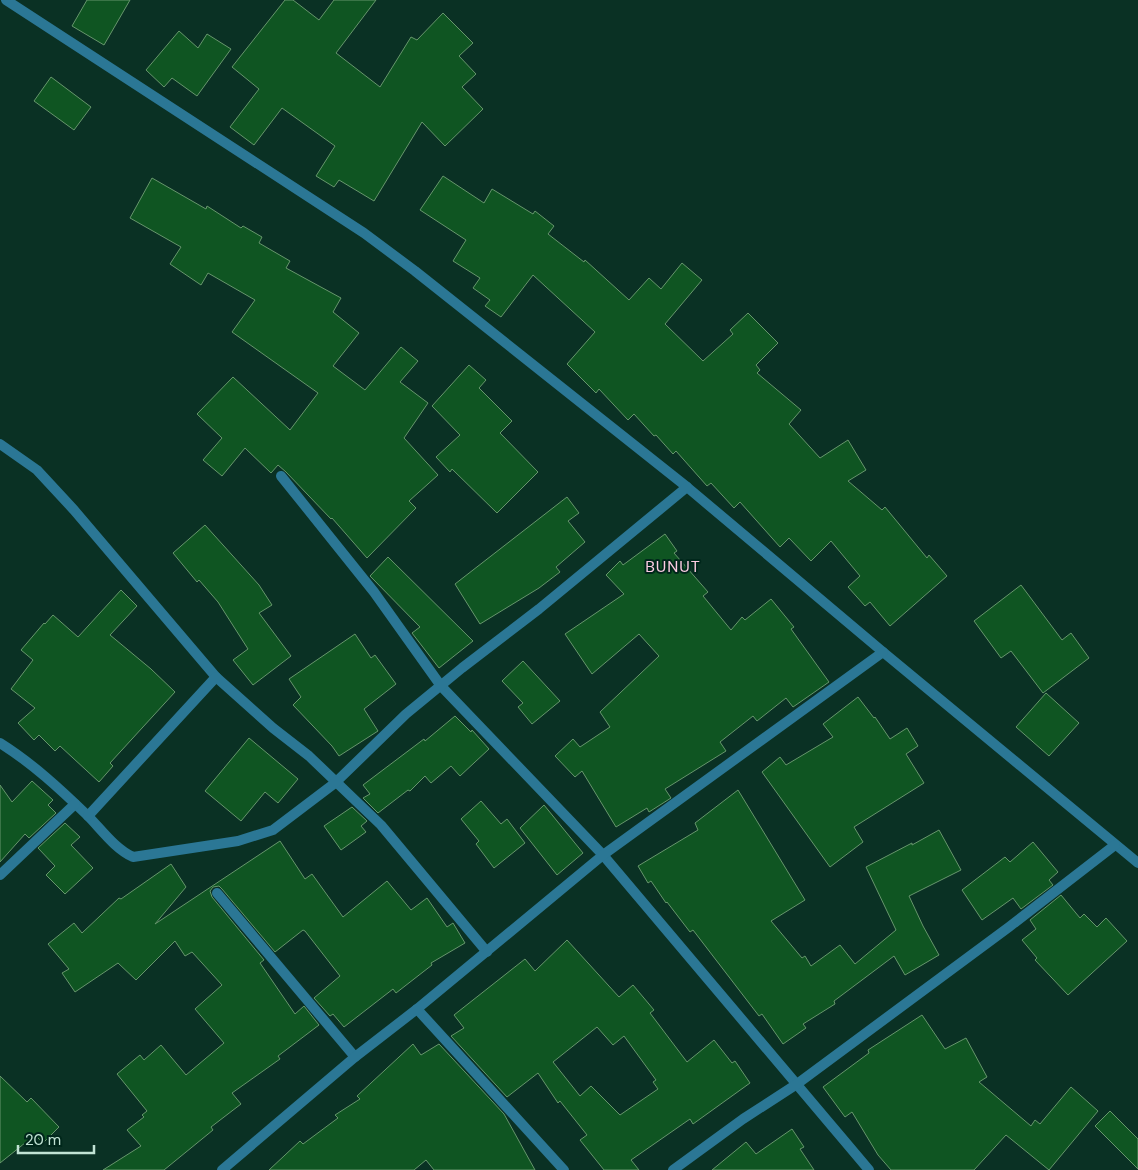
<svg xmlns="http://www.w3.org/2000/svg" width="1138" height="1170" font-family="'DM Sans',sans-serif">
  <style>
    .building { fill: #0f5522; stroke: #66966c; fill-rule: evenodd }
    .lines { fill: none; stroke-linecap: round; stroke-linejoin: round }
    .minor { stroke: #2b7795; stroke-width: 10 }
    .labels { text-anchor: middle; stroke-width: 4; stroke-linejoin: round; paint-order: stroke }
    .quarter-label { font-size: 16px; letter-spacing: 1px; fill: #fccde3; stroke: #00271b }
  </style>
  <rect width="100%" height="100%" fill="#0a3124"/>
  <g class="building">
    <path d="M87,0h43l-26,45 -32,-19z"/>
    <path d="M285,0h8l26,20 15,-20h42l-40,53 44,34 31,-50 6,3 26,-27 30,30 -14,13 17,18 -14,13 21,22 -38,37 -23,-24 -48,79 -35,-21 -5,7 -18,-11 19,-30 -53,-38 -28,37 -24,-18 29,-38 -27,-22z"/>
    <path d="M179,31l19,17 9,-14 24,15 -34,47 -25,-18 -8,9 -18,-17z"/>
    <path d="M51,77l40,30 -17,23 -40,-29z"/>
    <path d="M443,176l41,27 8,-14 41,25 2,-3 19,15 -6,8 36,28 1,-2 44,40 20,-22 12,11 21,-26 20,17 -37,44 38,37 30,-27 -3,-4 18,-17 30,30 -22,22 4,5 -3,3 44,37 -12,14 31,34 28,-18 18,30 -18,11 34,29 3,-3 42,51 2,-3 18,21 -57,50 -20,-24 -5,4 -17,-19 12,-11 -29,-35 -20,20 -22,-23 -9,9 -40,-45 -6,6 -23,-25 -4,3 -31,-35 -3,3 -17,-19 -2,1 -20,-22 -6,6 -29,-31 -3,4 -29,-29 28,-32 -62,-57 -32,42 -16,-11 5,-6 -17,-12 7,-10 -27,-17 13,-21 -46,-30z"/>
    <path d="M152,178l54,31 1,-3 34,22 2,-2 19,11 -3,6 31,18 -4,7 55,30 -8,14 26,21 -26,33 32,24 36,-43 17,14 -18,21 28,21 -24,35 34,37 -29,26 7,7 -49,50 -35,-40 -1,1 -45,-47 -8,-7 -7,8 -26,-25 -23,28 -19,-16 19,-22 -25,-24 36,-37 57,53 28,-37 -86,-61 23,-32 -47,-27 -7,12 -31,-21 11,-17 -51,-29z"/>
    <path d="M469,365l17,15 -7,8 33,33 -12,12 38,39 -41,41 -45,-44 -2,3 -14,-15 24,-22 -28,-29z"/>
    <path d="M567,497l12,16 -11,8 17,21 -29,25 4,5 -21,16 -59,36 -25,-40z"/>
    <path d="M205,525l54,60 13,20 -13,8 32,43 -38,29 -20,-25 15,-11 -30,-47 -19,-22 -2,2 -24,-29z"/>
    <path d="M665,534l12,17 -3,2 34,39 -5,4 28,34 11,-13 3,3 26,-21 23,28 -3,2 38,53 -36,25 -7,-9 -29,23 -4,-5 -33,26 6,9 -61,38 6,9 -22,14 -2,-4 -31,19 -34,-56 -7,6 -20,-21 18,-17 7,8 30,-20 -10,-15 59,-56 -20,-22 -47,40 -27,-40 59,-40 -18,-19 14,-14 3,4z"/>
    <path d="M388,557l85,84 -34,27 -27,-35 8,-6 -50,-51z"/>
    <path d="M1021,585l41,55 9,-7 18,25 -46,35 -32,-42 -10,7 -27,-37z"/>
    <path d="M121,590l16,16 -27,29 41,34 24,23 -65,71 3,3 -14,16 -39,-36 -5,5 -16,-16 -5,5 -16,-17 17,-15 -24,-19 22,-29 -12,-10 23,-27 1,1 8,-9 25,22z"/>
    <path d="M355,634l16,24 4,-3 21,29 -32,25 14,22 -39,25 -7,-10 -39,-41 8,-8 -12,-18z"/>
    <path d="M523,661l37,40 -28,23 -14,-17 5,-4 -21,-22z"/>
    <path d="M1046,693l33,30 -30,33 -33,-29z"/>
    <path d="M858,697l16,21 1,-1 15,22 17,-11 11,18 -12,8 18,29 -70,44 9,15 -33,25 -68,-95 18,-15 6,8 47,-28 -10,-13z"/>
    <path d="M455,716l16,16 1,-2 17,19 -29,27 -9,-10 -20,17 -6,-7 -15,15 -2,-1 -30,23 -15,-15 7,-4 -7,-9 61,-46 1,2z"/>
    <path d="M249,738l49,41 -20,24 -13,-11 -24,29 -36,-30z"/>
    <path d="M32,781l21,19 -5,5 8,8 -27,25 -4,-4 -25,28v-77l12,17z"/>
    <path d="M738,790l67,110 -34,21 31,37 3,-2 6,10 29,-21 15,19 41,-34 -30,-63 46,-24v2l27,-15 22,40 -52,26 14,30 16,29 -34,20 -11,-19 -60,45 1,3 -32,20 3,4 -23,16 -21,-30 -3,2 -66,-86 -3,2 -23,-30 -1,1 -15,-22 -3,2 -10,-17 60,-36 -3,-7z"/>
    <path d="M481,801l20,23 6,-5 18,24 -31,25 -18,-24 3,-3 -18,-22z"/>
    <path d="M544,805l39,48 -26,22 -37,-47z"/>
    <path d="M352,807l15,14 -6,5 5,6 -25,18 -17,-24z"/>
    <path d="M65,823l15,14 -9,8 22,23 -28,26 -19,-19 9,-9 -17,-18z"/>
    <path d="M280,841l25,38 7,-5 31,43 44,-36 24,29 16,-12 20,29 6,-4 12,20 -34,20 1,2 -36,28 -3,-4 -49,38 -11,-13 -3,2 -16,-18 26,-22 -35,-45 -2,-1 -28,22 -53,-63 -3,-3 -6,1 -3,4 2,6 52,63 -4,3 35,51 9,-8 15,19 -41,31 2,3 -48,34 9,11 -30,23 2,3 -49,40h-61l38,-24 -14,-16 17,-13 -2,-2 5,-4 -30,-37 23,-19 4,5 17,-15 25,30 38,-32 -29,-34 27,-24 -30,-33 -7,4 -10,-15 -39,39 -18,-17 -43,29 -13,-19 7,-4 -21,-25 26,-21 8,10 37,-35 2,1 50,-35 15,23 -31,37z"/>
    <path d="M1033,842l25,30 -9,8 4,5 -32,24 -8,-11 -31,22 -20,-30 43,-33 5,5z"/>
    <path d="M1061,895l19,23 4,-4 13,13 9,-9 21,23 -59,54 -33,-35 2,-2 -15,-18 14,-11 -6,-9z"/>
    <path d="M567,940l52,57 14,-12 21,25 -4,3 37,49 27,-22 18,23 3,-2 15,22 -57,41 -3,-5 -59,41 8,10h-35l-24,-30 7,-5 -27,-34 -2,2 -20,-30 -31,24 -56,-61 13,-8 -10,-13 71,-56 10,12zM597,1027l16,18 11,-9 32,44 -3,2 5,7 -38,26 -29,-29 -11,10 -27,-34z"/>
    <path d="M922,1015l23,34 21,-11 21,39 -8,5 52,44 4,-6 5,4 31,-37 27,24 -49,59 -43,-35 -32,35h-83l-13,-15 -26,-43 -7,5 -22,-30 46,-34 -1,-3z"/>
    <path d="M413,1044l8,11 18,-11 65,70 31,56h-101l-8,-10 -12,10h-145l31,-29 3,3 35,-26 -3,-3 25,-16 -3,-3z"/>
    <path d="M0,1076l27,26 4,-4 28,29 -16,16 -8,-8 -35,28z"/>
    <path d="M1110,1111l28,28v30l-43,-43z"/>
    <path d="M792,1129l12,18 -4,2 14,21h-102l34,-28 10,12z"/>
  </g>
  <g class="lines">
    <g class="minor">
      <path d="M6,0l358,233 51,38 272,216 196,165 255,211"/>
      <path d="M0,444l37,26 37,40 142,167 57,51 36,28 72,69 106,127"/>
      <path d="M281,476l93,116 67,94 162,169 266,315"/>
      <path d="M0,743c32,20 60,46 87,72 14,14 28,34 46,42l105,-16 35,-11 62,-47 71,-69 56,-46 77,-59 148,-122"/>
      <path d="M88,816l128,-139"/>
      <path d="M0,875l75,-71"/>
      <path d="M217,893l138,164"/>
      <path d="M417,1009l147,161"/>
      <path d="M222,1170l133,-113 62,-48 186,-154 280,-203"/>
      <path d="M673,1170l70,-51 54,-35 212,-157 106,-82"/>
    </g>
  </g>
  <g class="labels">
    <g class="quarter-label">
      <text x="673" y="572">BUNUT</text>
    </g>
  </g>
  <path d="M18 1145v8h76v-8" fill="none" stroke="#c1e3d4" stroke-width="2.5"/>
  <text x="25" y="1145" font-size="15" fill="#c1e3d4" stroke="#00271b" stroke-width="4" paint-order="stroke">20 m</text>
</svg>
